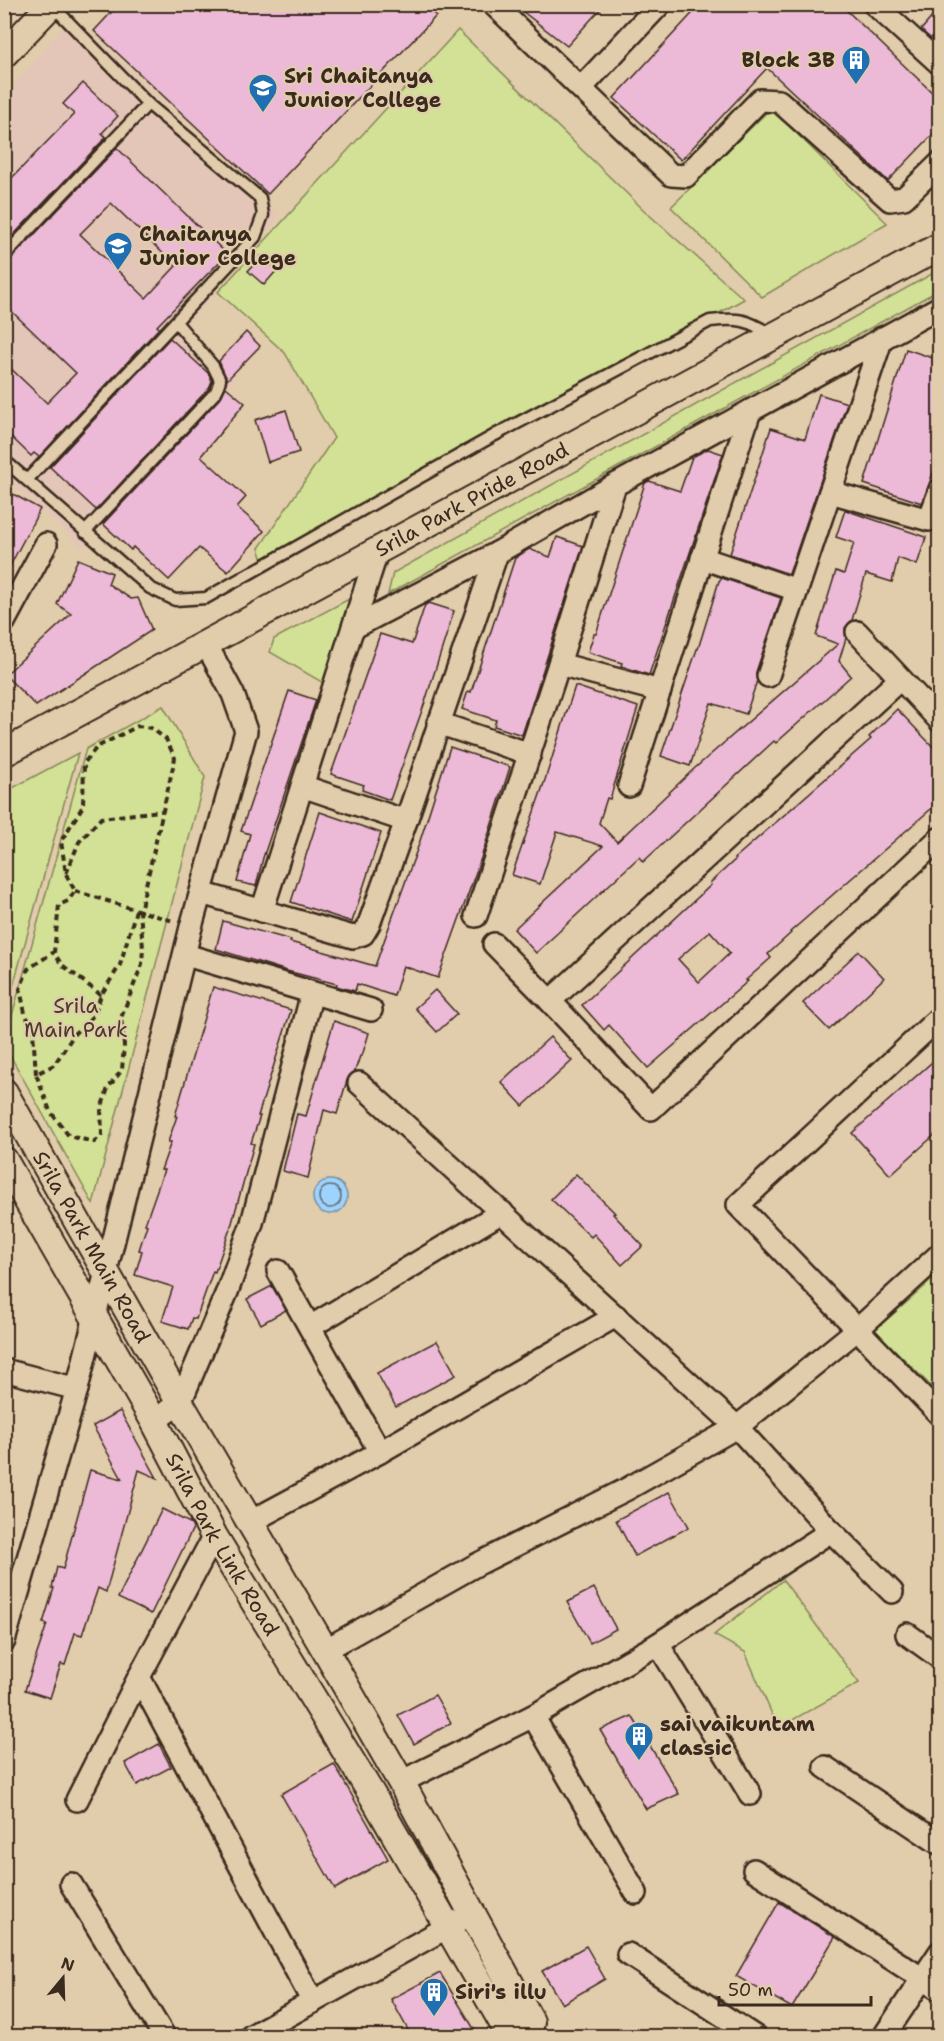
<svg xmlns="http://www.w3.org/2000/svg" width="944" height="2041" font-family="'Shantell Sans',sans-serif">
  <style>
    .built { fill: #e4c6b8 }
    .green { fill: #d2e195; stroke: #86865a; stroke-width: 1.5 }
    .water { fill: #9ed3fd; stroke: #768fa4; stroke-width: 1.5 }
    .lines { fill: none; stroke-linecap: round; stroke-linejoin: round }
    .shore { stroke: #636e77; stroke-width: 1.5 }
    .building { fill: #ecb9d6; stroke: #3b2a1e; stroke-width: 1.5; fill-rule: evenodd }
    .service-casing { stroke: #3b2a1e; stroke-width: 15 }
    .minor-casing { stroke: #3b2a1e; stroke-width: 26 }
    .tertiary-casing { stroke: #3b2a1e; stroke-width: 30 }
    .path { stroke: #3b2a1e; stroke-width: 4; stroke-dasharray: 6 4.5; stroke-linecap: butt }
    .service { stroke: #e1ccab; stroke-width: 10 }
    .minor { stroke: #e1ccab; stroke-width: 21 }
    .tertiary { stroke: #e1ccab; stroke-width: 26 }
    .labels { text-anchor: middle; stroke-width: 4.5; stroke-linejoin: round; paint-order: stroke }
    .poi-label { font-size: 21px; font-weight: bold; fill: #3b2a1e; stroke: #e1ccab; text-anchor: start }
    .street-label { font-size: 21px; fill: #3b2a1e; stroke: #e1ccab }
    .park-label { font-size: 21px; fill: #4a3c2a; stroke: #e1ccab }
  </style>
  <rect width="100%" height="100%" fill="#e1ccab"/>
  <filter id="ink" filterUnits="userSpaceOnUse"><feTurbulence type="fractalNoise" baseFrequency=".0167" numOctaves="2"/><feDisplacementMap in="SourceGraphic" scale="12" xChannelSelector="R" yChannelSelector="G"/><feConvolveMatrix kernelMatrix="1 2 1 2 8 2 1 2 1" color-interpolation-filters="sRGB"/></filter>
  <g filter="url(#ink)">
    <path class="built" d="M72,15l207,201 -94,111 50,52 -152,169 -78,-71 -1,-379z"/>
    <g class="green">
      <path d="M458,30l190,184 96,85 -478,270 -7,-21 75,-110 -49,-85 -67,-61z"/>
      <path d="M771,108l116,115 -125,74 -91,-90z"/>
      <path d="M939,270v20l-551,304 5,-21z"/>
      <path d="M349,599l2,4 -26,81 -55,-32 4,-13z"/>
      <path d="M163,706l42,71 -112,427 -88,-158v-5l81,-292z"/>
      <path d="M78,753l-73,262v-223z"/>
      <path d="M939,1274v120l-64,-64z"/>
      <path d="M783,1580l76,103 -81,45 -33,-76 -31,-17z"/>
    </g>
    <circle class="water" cx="330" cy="1197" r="17"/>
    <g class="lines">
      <circle class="shore" cx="330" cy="1197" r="11"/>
    </g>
    <g class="building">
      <path d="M119,4h304l13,12 -168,178 -174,-163z"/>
      <path d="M513,4h92l-38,42z"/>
      <path d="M701,4h139l99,95v29l-51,53 -121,-113 -86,92 -67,-62z"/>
      <path d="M939,9v37l-18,-16z"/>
      <path d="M83,83l35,33 -16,17 4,4 -102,108v-59l70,-72 -11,-10z"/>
      <path d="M117,148l110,106 -70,72 2,2 -120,129 -5,-4 -3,3 -27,-26v-68l43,41 29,-30 -72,-69v-41l5,-2zM111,203l65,63 -30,32 -66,-64z"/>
      <path d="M261,256l16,14 -13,15 -16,-14z"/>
      <path d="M246,332l14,14 -33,34 -8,-19z"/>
      <path d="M170,338l38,35 4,8 -3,7 -113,122 -46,-43z"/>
      <path d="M906,349l33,11v97l-17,46 -58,-19z"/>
      <path d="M226,387l19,16 -44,53 45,41 -9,10 27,24 -36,41 -29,-24 -30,32 -36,-33 -2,3 -28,-26 118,-127z"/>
      <path d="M819,394l28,9 -58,171 -59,-20 41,-126 34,11z"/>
      <path d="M286,410l13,42 -31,10 -13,-42z"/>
      <path d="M708,449l15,5 -74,221 -28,-9 1,-3 -34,-11 6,-18h2l49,-151 4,-2 31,10 12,-34z"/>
      <path d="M13,494l27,15 -36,68v-68z"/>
      <path d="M845,510l81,27 -9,28 -19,-7 -6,24 -26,-8 -14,46 -7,8 1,10 -7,23 12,15 -75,67 -2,-2 -131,121 -4,-5 -103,96 -22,-24 89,-83 -46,-14 -17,52 -28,-9 32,-92 31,-97 63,21 -28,92 -3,-1 -8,25 18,19 78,-74 143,-124 -22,-8 20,-65 8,3 10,-31 -18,-6z"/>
      <path d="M557,537l26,9 -61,189 -28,-9 2,-6 -34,-11 6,-18 3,1 44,-134 14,-9 21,8z"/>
      <path d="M78,559l34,14 -4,11 23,15 7,-1 14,32 -116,76 -31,-31 66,-61 -14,-10z"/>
      <path d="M722,578l59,20 -25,74 1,9 -11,33 -35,-11 -21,63 -29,-10 36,-107h1l21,-68z"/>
      <path d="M429,603l25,8 -29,91 -35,98 -28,-10 2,-5 -33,-11 49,-140 32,10 13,-39z"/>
      <path d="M289,691l27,9 -53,158 -7,28 -19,-4 13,-48 -9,-3z"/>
      <path d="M897,709l42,44v49l-149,130 1,1 -23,21 3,4 -25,22 2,1 -100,87 -39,-43 -5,5 -22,-25 129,-120 -1,-2 26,-24 -1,-1 136,-119 -2,-2zM710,931l20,22 -31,29 -21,-23z"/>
      <path d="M450,747l60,20 -29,91 -43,120 -35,-12 -9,30 -37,-12 -2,7 -19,-5 1,-2 -50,-13 -71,-22 7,-28 68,19 -1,2 85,24 44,-122z"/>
      <path d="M320,812l61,21 -29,89 -61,-20z"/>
      <path d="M859,951l25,27 -55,52 -26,-27z"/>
      <path d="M213,987l78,23 -33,106h2l-9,27 3,1 -22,79 -17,49 -2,-1 -17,48 -4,-1 -4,11 -26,-8 11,-34 -38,-12 7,-24 -3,-1 8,-25 -2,-1 19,-54h-3l10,-28h-3l9,-26h-2z"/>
      <path d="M435,990l22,24 -20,18 -22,-24z"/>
      <path d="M334,1021l35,12 -7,23h-2l-5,15 -8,9 -10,34 -13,-4 -16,68 -25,-7 14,-57 9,2z"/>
      <path d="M550,1037l22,24 -49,45 -22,-24z"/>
      <path d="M939,1056v75l-49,44 -38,-42z"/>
      <path d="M576,1174l39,39 -2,1 30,32 -21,19 -28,-31 -3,3 -40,-38z"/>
      <path d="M272,1286l14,24 -25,14 -14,-25z"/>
      <path d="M437,1341l19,34 -60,32 -19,-34z"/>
      <path d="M120,1411l37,67 -18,-8 -33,122 -8,-4 -16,47 -7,-2 -10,32 -4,-1 -11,34 -25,-8 22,-66 -4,-1 11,-35h-2l5,-21 6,2 27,-99 32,9 -29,-53z"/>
      <path d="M669,1492l20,35 -54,29 -19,-36z"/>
      <path d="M162,1509l28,14 3,5 -42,86 -33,-16z"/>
      <path d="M594,1588l22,41 -26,14 -23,-41z"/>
      <path d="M435,1695l16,28 -37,21 -16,-29z"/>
      <path d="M632,1716l47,78 -33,15 -46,-79z"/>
      <path d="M159,1744l12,23 -34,18 -12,-22z"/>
      <path d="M334,1764l54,95 -53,30 -54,-95z"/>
      <path d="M779,1902l56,35 -43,71 -56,-32z"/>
      <path d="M586,1946l19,33 -43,25 -20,-33z"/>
      <path d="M440,1973l39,64h-67l-21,-38z"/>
    </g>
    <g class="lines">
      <g class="service-casing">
        <g id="service">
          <path d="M4,256l144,-152"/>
          <path d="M4,460l146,128 25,12 31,-2 289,-163 215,-114c30,-3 36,-2 62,14"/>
          <path d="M27,480l228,-243 8,-22 -3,-17 -112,-94 -96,-99"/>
          <path d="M85,532l131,-140 4,-12 -7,-14 -37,-44"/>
        </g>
      </g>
      <g class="minor-casing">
        <g id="minor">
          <path d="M493,4l178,171 15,1 74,-76 19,1 111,99 14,-2 36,-35"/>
          <path d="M874,4l66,60"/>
          <path d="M581,88l79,-84"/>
          <path d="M830,492l99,28 11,-30"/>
          <path d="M702,558l95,32"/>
          <path d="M4,622l42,-78"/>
          <path d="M353,628l144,-75 118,-68 325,-178"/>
          <path d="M857,632l83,89"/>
          <path d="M559,664l101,27"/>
          <path d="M768,676l114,-338"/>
          <path d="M438,723l92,31"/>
          <path d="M302,786l104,35"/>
          <path d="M629,786l121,-375"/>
          <path d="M201,893l152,44 10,-3 6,-10 37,-103 91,-268"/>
          <path d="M262,911l115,-359"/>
          <path d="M476,916l83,-252 56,-179"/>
          <path d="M494,944l56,57 101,108 289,-271"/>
          <path d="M186,955l185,55"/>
          <path d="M550,1001l350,-322"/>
          <path d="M940,1017l-202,188 202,210"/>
          <path d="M359,1083l378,344 94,104 -173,113 -125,72 -132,66"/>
          <path d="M278,1271l102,181"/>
          <path d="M310,1327l192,-115"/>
          <path d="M4,1370l73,19"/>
          <path d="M154,1421l26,-18 47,-111 25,-69 60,-230"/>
          <path d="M250,1522l130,-70 236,-136"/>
          <path d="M831,1531l61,61"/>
          <path d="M907,1634l33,24"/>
          <path d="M4,1641l73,-252 114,-462 55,-196 -13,-37 -27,-50"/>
          <path d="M658,1644l92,150"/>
          <path d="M325,1650l151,-85 151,-76 110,-62 121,-98 82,-75"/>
          <path d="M139,1677l75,-141"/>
          <path d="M533,1716l103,177"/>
          <path d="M825,1767l115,77"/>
          <path d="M77,1800l62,-123 174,325"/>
          <path d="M754,1870l186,120"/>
          <path d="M71,1884l93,152"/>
          <path d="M628,1954l126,82"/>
          <path d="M251,2036l222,-123"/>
          <path d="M884,2036l56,-84"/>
        </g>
      </g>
      <g class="tertiary-casing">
        <g id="tertiary">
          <path d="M4,54l48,-50"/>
          <path id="s1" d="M4,753l936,-507"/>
          <path id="s2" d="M4,1092l176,311 145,247 76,132 130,240 -3,14"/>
          <path id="s3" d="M4,1160l150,261 60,115 157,257 137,239 7,4"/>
        </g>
      </g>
      <g class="path">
        <path d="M66,874l9,17 -7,10 -9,4 -5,47 7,12 40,31"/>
        <path d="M75,891l98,30"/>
        <path d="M136,910l-16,55 -19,30 -7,20 -19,18 -21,32 -18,9 14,37 19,25 25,6 8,-8 -1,-25 7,-21 14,-18 2,-25 -3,-27 21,-54 1,-16 -3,-37 35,-153 -9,-19 -15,-11 -13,-2 -41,21 -13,16 -1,43 -22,35 5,33 13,-32 22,-24 60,-7"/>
        <path d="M36,1074l-3,-43 -8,-18 -5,-24 8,-20 26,-17"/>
      </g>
      <use href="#service" class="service"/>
      <use href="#minor" class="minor"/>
      <use href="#tertiary" class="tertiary"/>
    </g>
  </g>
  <defs>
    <g id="building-pin" transform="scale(1.5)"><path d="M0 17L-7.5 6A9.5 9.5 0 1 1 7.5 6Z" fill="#1f6fb2" stroke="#e1ccab"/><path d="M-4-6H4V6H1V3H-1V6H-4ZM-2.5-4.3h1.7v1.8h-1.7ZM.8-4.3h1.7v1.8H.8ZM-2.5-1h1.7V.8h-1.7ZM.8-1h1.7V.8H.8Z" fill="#fff"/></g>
    <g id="university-pin" transform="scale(1.5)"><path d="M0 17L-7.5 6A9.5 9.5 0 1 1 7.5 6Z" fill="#1f6fb2" stroke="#e1ccab"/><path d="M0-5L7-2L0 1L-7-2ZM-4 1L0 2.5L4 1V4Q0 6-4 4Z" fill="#fff"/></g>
  </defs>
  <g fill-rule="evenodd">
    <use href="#building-pin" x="856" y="60"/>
    <use href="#university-pin" x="263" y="88"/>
    <use href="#university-pin" x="118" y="246"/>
    <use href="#building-pin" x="639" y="1736"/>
    <use href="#building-pin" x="434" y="1992"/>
  </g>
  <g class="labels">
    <g class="poi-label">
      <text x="835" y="67" text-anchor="end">Block 3B</text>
      <text x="284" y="83">Sri Chaitanya<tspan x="284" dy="24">Junior College</tspan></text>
      <text x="139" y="241">Chaitanya<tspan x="139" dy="24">Junior College</tspan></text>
      <text x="660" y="1731">sai vaikuntam<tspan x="660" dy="24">classic</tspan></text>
      <text x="455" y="1999">Siri's illu</text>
    </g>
    <g class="street-label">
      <text dy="7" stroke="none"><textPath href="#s1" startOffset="532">Srila Park Pride Road</textPath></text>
      <text dy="7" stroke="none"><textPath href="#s2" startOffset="178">Srila Park Main Road</textPath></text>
      <text dy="7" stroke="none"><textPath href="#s3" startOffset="442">Srila Park Link Road</textPath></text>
    </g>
    <g class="park-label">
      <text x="76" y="1013">Srila<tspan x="76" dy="24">Main Park</tspan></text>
    </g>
  </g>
  <rect width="944" height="2041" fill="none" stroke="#e1ccab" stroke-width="24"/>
  <rect x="12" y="12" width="920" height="2017" fill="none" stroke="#3b2a1e" stroke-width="2" filter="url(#ink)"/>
  <g transform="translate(63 1978) rotate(19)" stroke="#e1ccab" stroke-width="4.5" paint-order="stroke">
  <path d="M0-4.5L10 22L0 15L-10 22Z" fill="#3b2a1e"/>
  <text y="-9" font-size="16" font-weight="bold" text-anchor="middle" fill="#3b2a1e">N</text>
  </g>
  <path d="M719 1996v9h152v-9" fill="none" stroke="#3b2a1e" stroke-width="3"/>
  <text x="728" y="1996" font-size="18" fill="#3b2a1e" stroke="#e1ccab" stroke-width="4.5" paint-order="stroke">50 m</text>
</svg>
